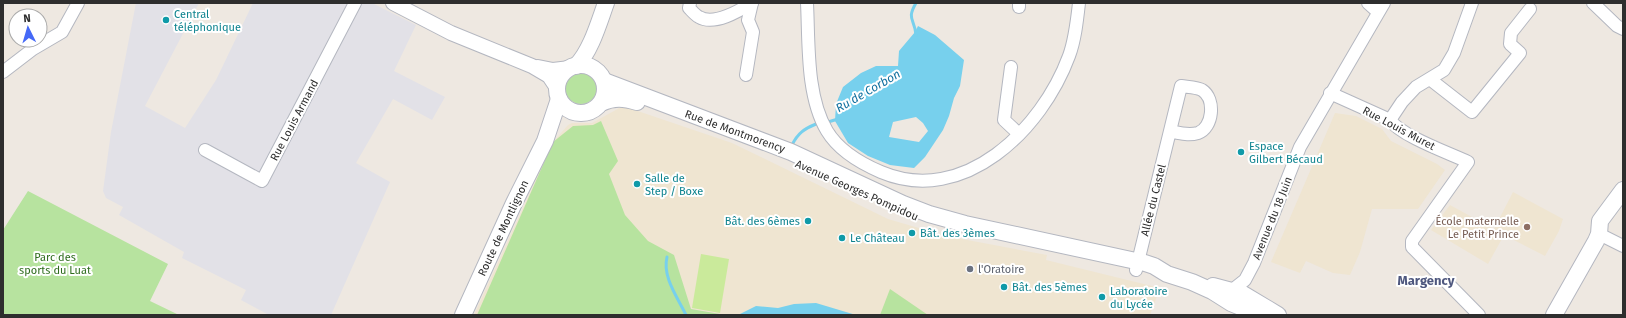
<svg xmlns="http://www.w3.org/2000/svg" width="1626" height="318" font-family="'Fira Sans',sans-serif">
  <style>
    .industrial { fill: #e2e1e7 }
    .education { fill: #efe5d1 }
    .green { fill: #b7e39f }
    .pitch { fill: #caea9b }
    .water { fill: #77d0ed; fill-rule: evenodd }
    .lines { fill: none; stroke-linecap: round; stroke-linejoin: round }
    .stream { stroke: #77d0ed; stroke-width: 3 }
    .minor-casing { stroke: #b4b7c0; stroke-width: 14 }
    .tertiary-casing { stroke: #b4b7c0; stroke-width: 16 }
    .secondary-casing { stroke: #b4b7c0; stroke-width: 18 }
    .minor { stroke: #fff; stroke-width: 12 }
    .tertiary { stroke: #fff; stroke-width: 14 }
    .secondary { stroke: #fff; stroke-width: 16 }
    .culture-dot { fill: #0f9aa8; stroke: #fff; stroke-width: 1.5 }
    .education-dot { fill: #8d6e63; stroke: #fff; stroke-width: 1.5 }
    .worship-dot { fill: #6b7280; stroke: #fff; stroke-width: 1.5 }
    .labels { text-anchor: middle; stroke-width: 4; stroke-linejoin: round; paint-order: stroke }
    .culture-label { font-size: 11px; fill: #0d838f; stroke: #fff; text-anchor: start }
    .street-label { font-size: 11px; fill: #2e2e2e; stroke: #fff }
    .education-label { font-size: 11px; fill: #785e54; stroke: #fff; text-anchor: end }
    .park-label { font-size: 11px; fill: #2e6c1d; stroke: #fff }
    .worship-label { font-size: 11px; fill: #5b616d; stroke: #fff; text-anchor: start }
    .water-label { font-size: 12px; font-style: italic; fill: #10709f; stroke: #fff }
    .quarter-label { font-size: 13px; font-weight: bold; fill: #4e577e; stroke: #fff }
  </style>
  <rect width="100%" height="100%" fill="#eee8e1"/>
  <path class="industrial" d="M136,3h63l-54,103 40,22 31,-48 37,-77h119l44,22 -22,46 51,26 -13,23 -39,-21 -37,64 34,19 -59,133h-62l-28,-15 5,-10 -64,-32 2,-6 -65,-37 4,-8 -17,-9 -3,-7 8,-59z"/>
  <g class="education">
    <path d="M623,106l109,37 156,76 58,17 101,19 -1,5 114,28 -10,27h-676l79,-173 15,-17 4,-2h20z"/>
    <path d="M1335,113l21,3 26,13 9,12 46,23 8,6 -27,39h-46l-12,43 -10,23 -17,-2 -27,-12 -6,12 -29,-11z"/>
    <path d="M1513,192l50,27 -4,12 -14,25 -41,-21 -16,29 -57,-34 19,-25 44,24z"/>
  </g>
  <g class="green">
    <circle cx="581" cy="88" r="16"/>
    <path d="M601,121l17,40 -9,13 16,41 23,26 26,14 17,54 29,5 1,1h-244l76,-173 20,-16 20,-1z"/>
    <path d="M28,191l140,73 -18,37 29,14h-176v-85z"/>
    <path d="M890,289l38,26h-48z"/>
  </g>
  <path class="pitch" d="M701,254l28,5 -9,54 -28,-5z"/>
  <g class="water">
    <path d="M918,26l17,9 29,25 -4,26 -6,12 -5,18 -6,14 -18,27 -11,11 -24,-3 -22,-9 -20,-13 -13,-22 1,-17 7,-17 18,-14 15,-7h22l1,-15 16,-19zM916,117l7,6 5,8 -9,11 -30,-5 4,-15z"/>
    <path d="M816,303l40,12h-118l18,-9 22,2 16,-4z"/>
  </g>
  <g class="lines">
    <g class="stream">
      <path d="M916,35c-1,-16 -10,-15 0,-32"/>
      <path d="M828,122l10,-3"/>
      <path d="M792,145c6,-12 12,-16 24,-21"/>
      <path d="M667,257c-5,20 11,41 19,58"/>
    </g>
    <g class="minor-casing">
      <g id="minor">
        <path d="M690,3l-1,5c3,3 6,7 10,9 15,9 40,-6 53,-14"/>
        <path d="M807,3c2,39 -1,93 20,128 12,20 33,32 54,41 83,35 161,-43 188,-116 6,-16 8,-35 10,-53"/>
        <path d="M1368,3l10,9"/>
        <path d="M1593,3l24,23 6,3"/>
        <path d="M1019,7v-4"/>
        <path d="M1011,67l-7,53 15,14"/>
        <path d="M3,72l30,-23 29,-17 16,-29"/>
        <path d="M746,75l7,-43 -5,-12 4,-17"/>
        <path d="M1431,80l41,32 48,-59 -10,-9 1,-11 19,-24"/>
        <path d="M1330,93l60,27c11,16 59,33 78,42l-56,79v6l67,68"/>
        <path d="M1390,120l12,-18 14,-15 28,-17 10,-17 18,-50"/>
        <path d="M205,150l57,31 93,-178"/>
        <path d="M1599,234l24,12"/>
        <path d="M1136,270l45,-184c6,1 16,1 21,4 14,9 11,38 -4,43 -10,3 -19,0 -28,-2"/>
        <path d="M1229,295l2,-4 14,-11 9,-17 46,-116 84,-144"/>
      </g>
    </g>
    <g class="tertiary-casing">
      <g id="tertiary">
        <path d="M393,3l58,30 81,33 17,10 8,12"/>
        <path d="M538,67l15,3 17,-2"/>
      </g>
    </g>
    <g class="secondary-casing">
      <g id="secondary">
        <circle cx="581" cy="89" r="24"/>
        <path d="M576,66c15,-15 23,-44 30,-63"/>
        <path d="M604,81l187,71 112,52 26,10 36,10 180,39 9,3 13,8 25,8 20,9 19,12 29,12"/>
        <path d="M601,103c13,-6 23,-5 36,-1"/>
        <path d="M1213,286l30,8 35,21"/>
        <path d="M463,315l51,-112 31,-62 14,-42"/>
        <path d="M1554,315l42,-74 3,-7 1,-13 23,-31"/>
      </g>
    </g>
    <use href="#minor" class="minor"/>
    <use href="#tertiary" class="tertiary"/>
    <use href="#secondary" class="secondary"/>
  </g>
  <g class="culture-dot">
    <circle cx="166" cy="20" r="4"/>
    <circle cx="1241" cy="152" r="4"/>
    <circle cx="637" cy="184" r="4"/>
    <circle cx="808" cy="221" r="4"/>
    <circle cx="912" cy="233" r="4"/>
    <circle cx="842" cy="238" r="4"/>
    <circle cx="1004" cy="287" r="4"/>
    <circle cx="1102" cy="297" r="4"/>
  </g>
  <circle class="education-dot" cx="1527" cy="227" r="4"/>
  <circle class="worship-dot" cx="970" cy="269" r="4"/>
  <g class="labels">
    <g class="culture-label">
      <text x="174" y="18">Central<tspan x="174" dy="13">téléphonique</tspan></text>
      <text x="1249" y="150">Espace<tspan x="1249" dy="13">Gilbert Bécaud</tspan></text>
      <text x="645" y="182">Salle de<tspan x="645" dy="13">Step / Boxe</tspan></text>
      <text x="800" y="225" text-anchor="end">Bât. des 6èmes</text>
      <text x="920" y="237">Bât. des 3èmes</text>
      <text x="850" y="242">Le Château</text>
      <text x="1012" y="291">Bât. des 5èmes</text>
      <text x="1110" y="295">Laboratoire<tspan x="1110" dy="13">du Lycée</tspan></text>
    </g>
    <g class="street-label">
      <text transform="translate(294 120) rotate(-62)" y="4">Rue Louis Armand</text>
      <text transform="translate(1399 128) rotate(28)" y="4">Rue Louis Muret</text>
      <text transform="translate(735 131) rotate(20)" y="4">Rue de Montmorency</text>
      <text transform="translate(857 190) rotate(24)" y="4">Avenue Georges Pompidou</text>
      <text transform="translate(1153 200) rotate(-76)" y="4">Allée du Castel</text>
      <text transform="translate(1272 218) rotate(-68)" y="4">Avenue du 18 Juin</text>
      <text transform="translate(503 228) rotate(-65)" y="4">Route de Montlignon</text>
    </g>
    <g class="education-label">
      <text x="1519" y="225">École maternelle<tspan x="1519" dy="13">Le Petit Prince</tspan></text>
    </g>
    <g class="park-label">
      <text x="55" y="261">Parc des<tspan x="55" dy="13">sports du Luat</tspan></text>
    </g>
    <g class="worship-label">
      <text x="978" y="273">l'Oratoire</text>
    </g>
    <g class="water-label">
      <text transform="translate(868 91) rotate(-30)" y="4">Ru de Corbon</text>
    </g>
    <g class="quarter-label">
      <text x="1426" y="285">Margency</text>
    </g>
  </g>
  <rect width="1626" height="318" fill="none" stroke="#2e2e2e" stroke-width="8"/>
  <g transform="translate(28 28) rotate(355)"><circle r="19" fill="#ffffff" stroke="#ababab"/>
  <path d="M0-3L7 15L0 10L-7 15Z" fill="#4569f7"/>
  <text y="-6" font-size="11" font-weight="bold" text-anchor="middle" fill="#2e2e2e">N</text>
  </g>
</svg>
